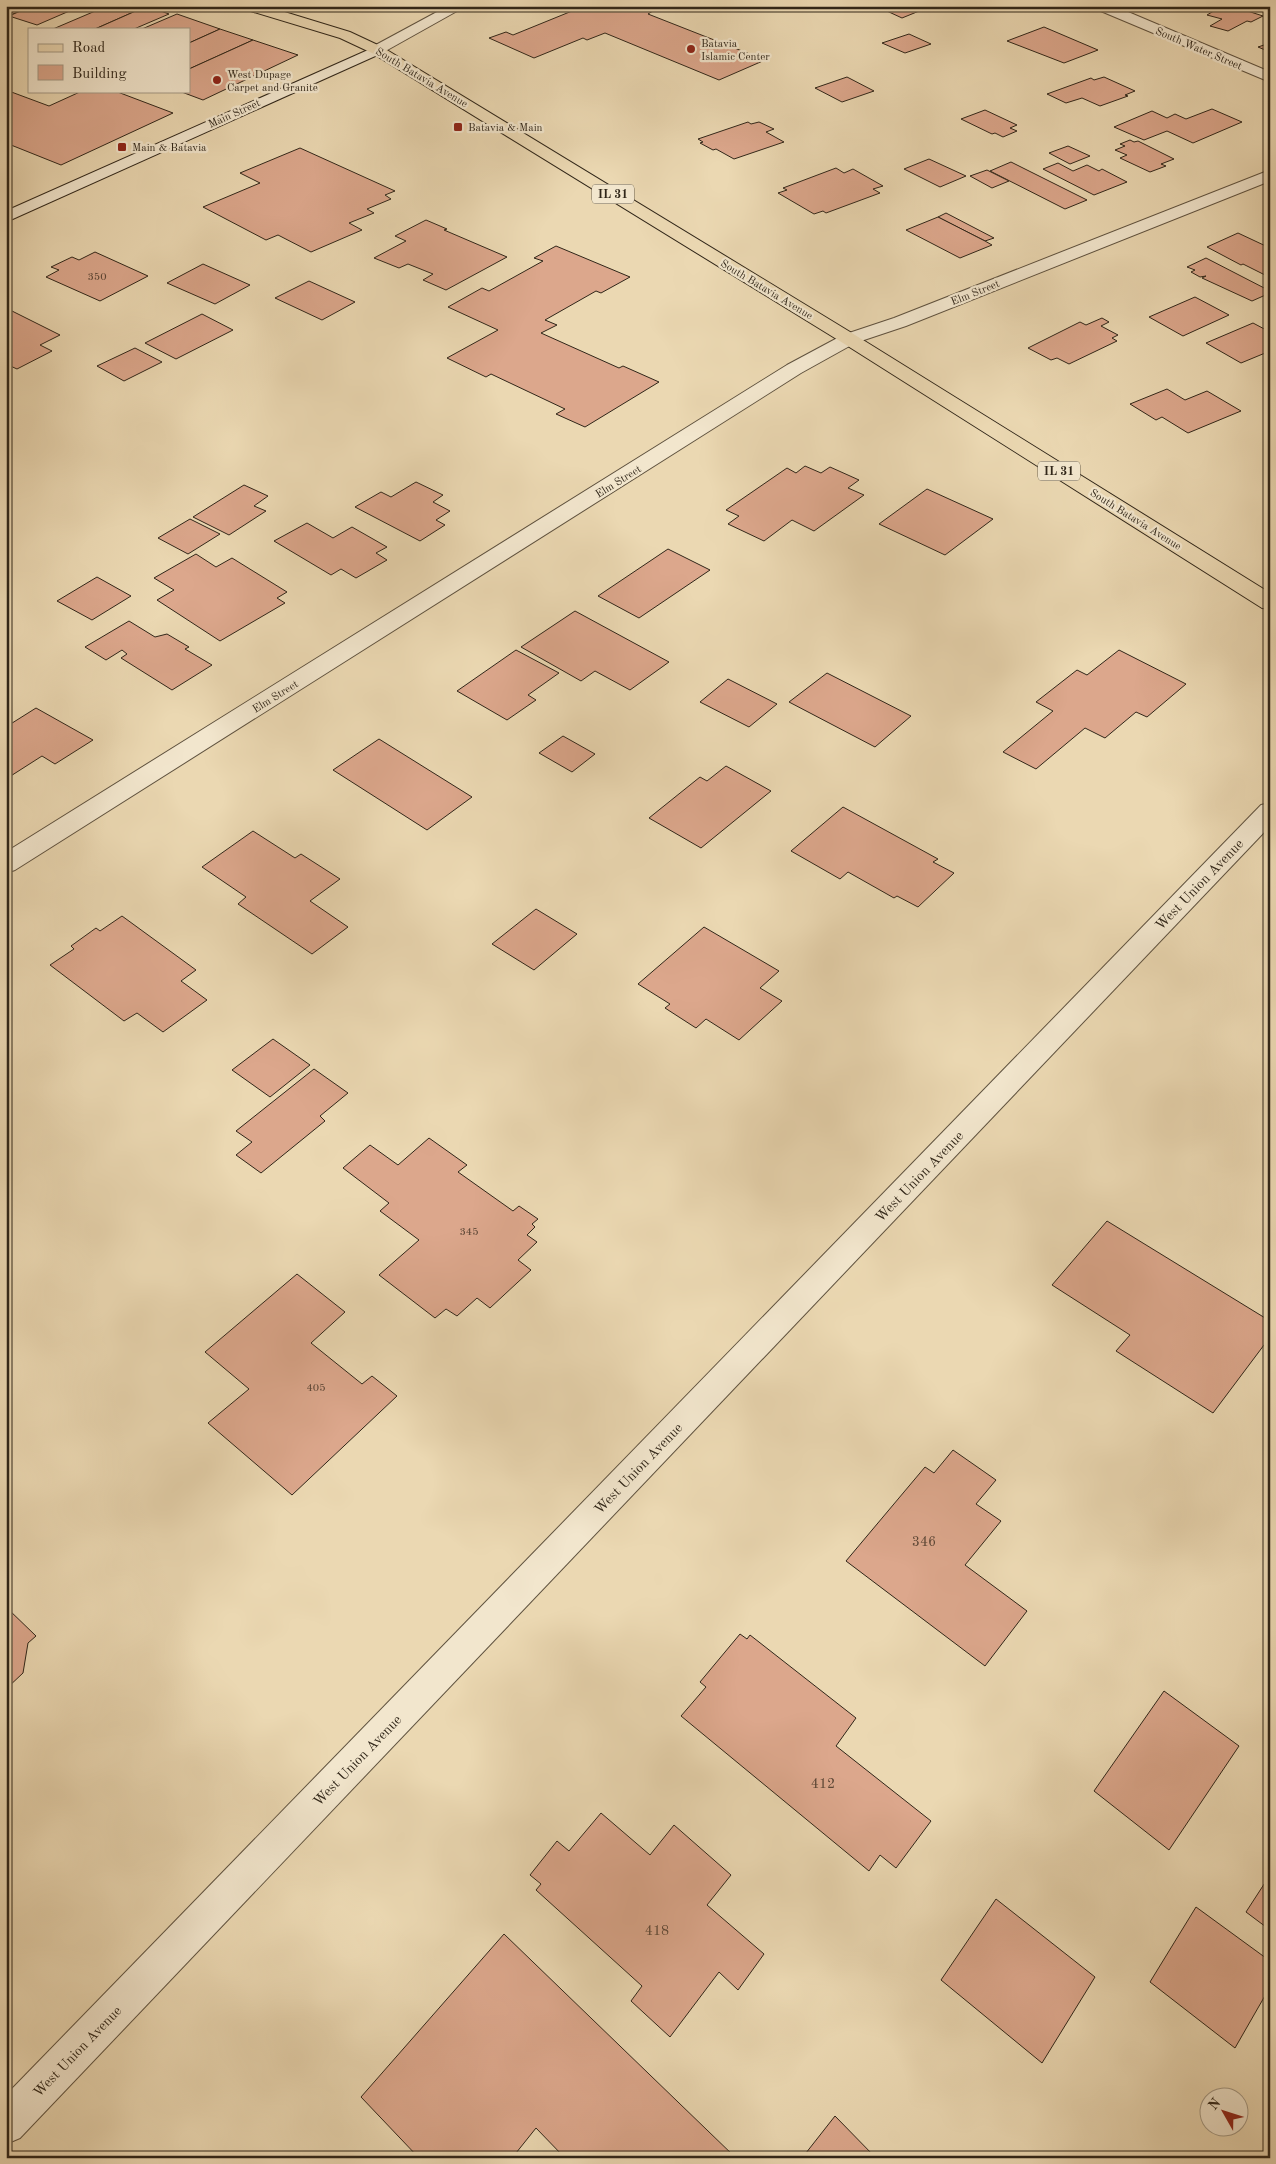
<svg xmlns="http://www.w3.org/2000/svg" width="1276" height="2164" font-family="'Old Standard TT',serif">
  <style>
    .building { fill: #dca78c; stroke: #302619 }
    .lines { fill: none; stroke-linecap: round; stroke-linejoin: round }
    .street-casing { stroke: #5f523f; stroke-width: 2 }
    .secondary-casing { stroke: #302619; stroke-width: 2 }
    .primary-casing { stroke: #302619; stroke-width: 2 }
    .street { fill: #f2e6cd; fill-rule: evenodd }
    .secondary { fill: #f2e6cd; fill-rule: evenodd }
    .primary { fill: #ebd8b2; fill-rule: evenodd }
    .poi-dot { fill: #8f2418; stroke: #f2e6cd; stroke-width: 2 }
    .labels { text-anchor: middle; stroke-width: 4.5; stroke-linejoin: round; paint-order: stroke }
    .far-poi-label { font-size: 11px; fill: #302619; stroke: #f2e6cd; text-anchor: start }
    .far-street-label { font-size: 11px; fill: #302619; stroke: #f2e6cd }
    .number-label { font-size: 11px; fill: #5b4636 }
    .shield { fill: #f2e6cd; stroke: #6a604f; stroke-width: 1 }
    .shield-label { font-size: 12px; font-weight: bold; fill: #302619 }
    .street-label { font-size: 14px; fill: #302619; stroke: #f2e6cd }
    .near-number-label { font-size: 14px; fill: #5b4636 }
  </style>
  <rect width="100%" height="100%" fill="#ebd8b2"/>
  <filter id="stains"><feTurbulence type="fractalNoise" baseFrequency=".004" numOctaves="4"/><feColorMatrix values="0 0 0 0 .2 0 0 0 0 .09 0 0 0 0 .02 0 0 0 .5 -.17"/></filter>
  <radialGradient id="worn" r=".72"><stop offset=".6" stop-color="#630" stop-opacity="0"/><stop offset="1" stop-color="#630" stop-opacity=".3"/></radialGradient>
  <g class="building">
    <path d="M6,6h26l-26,11z"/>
    <path d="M32,6h49l-44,19 -28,-9z"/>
    <path d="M107,6h40l-52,23h-42z"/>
    <path d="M147,6l22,8 -35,15h-39z"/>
    <path d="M561,6h80l12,5 -5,3 117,46 -46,20 -114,-47 -18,7 -4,-2 -49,20 -45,-20 17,-6 7,3 59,-24z"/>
    <path d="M876,6h62l-9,1 -27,11z"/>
    <path d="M1222,6h10l31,10 -12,6 -4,-1 -19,10 -18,-5 12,-7 -15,-4z"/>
    <path d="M177,14l43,15 -31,14v-14h-47z"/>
    <path d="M1044,27l54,23 -34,13 -57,-22z"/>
    <path d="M220,29l33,11 -64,29v-26z"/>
    <path d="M909,34l22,10 -26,9 -23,-10z"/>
    <path d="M253,40l45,15 -95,45 -24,-9h10v-22z"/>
    <path d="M1270,43v9l-12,-5z"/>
    <path d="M847,77l27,14 -32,11 -27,-14z"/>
    <path d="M1104,77l31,14 -10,4 3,1 -28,10 -18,-8 -16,5 -19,-9 44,-16 3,2z"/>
    <path d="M6,90l43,16 33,-15h33l58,22 -112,52 -55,-22z"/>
    <path d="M1212,109l30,13 -49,21 -26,-12 -23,9 -30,-13 38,-16 15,7 8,-4 11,5z"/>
    <path d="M985,110l32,15 -7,3 7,3 -14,6 -8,-4 -3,1 -31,-15z"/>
    <path d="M748,122l3,2 8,-2 15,7 -8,3 18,10 -50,17 -18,-10 -3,1 -13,-7 3,-1 -5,-3z"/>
    <path d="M1130,140l4,2 4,-1 36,18 -13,5 5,2 -16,6 -30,-14 7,-3 -12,-5 10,-4 -5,-2z"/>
    <path d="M1068,146l22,10 -20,8 -21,-11z"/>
    <path d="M300,148l95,43 -10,4 6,4 -24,10 7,4 -25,10 13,7 -51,22 -33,-17 -12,5 -63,-33 57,-24 -20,-10z"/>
    <path d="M929,159l37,17 -26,11 -36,-18z"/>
    <path d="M1011,162l76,38 -22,9 -75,-38z"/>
    <path d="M1058,163l15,8 14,-6 12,6 3,-2 25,13 -33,13 -51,-26z"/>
    <path d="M836,168l8,5 9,-4 30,17 -10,3 7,4 -54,20 -3,-2 -9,3 -36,-21 9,-3 -4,-2z"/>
    <path d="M987,170l22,11 -17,7 -22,-12z"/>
    <path d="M946,213l48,25 -9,3 -47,-24z"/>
    <path d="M938,217l47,24 7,4 -32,13 -54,-28z"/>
    <path d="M426,220l21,9 -3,1 63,27 -61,33 -23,-10 10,-6 -25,-10 -9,4 -25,-10 32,-17 -11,-5z"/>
    <path d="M1238,233l32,15v26l-3,2 -24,-12 -2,1 -34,-18z"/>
    <path d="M556,246l74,31 -29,16 -5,-2 -51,29 12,5 -16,8 78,35 4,-2 36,16 -74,45 -29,-13 9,-5 -74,-35 -5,3 -39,-19 51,-28 -50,-23 34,-19 7,3 54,-30 -9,-3z"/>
    <path d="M95,252l53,24 -48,25 -54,-24 13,-7 -8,-3 21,-10 7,3z"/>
    <path d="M1206,258l64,33v2l-18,8 -50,-23 4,-2 -6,1 -9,-5 4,-2 -8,-3z"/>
    <path d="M203,264l47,21 -35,19 -48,-21z"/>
    <path d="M309,281l46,21 -33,18 -47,-22z"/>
    <path d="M1195,297l34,18 -46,21 -34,-19z"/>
    <path d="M8,309l52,26 -20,10 12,6 -35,18 -11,-5v-54z"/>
    <path d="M202,314l31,16 -57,29 -31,-16z"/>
    <path d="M1102,318l7,4 -8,4 17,9 -6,3 5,3 -48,23 -12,-6 -6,2 -23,-12 52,-26 6,3z"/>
    <path d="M1253,323l17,9v19l-29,12 -35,-20z"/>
    <path d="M135,348l27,14 -38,19 -27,-15z"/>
    <path d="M1167,389l18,11 22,-9 34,20 -53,22 -26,-16 -6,3 -26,-16z"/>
    <path d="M805,466l16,7 9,-6 29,13 -11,8 16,7 -50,36 -22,-11 -28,21 -36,-17 11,-8 -13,-6 61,-42 9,5z"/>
    <path d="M416,482l27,13 -10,7 17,9 -14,9 9,5 -25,16 -65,-34 26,-15 10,5z"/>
    <path d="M244,485l24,11 -14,10 12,5 -37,24 -36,-18z"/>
    <path d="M927,489l66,30 -48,36 -66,-31z"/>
    <path d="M190,519l30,15 -32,20 -30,-16z"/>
    <path d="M307,523l26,15 19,-11 35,20 -11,6 11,7 -31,18 -15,-9 -10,6 -57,-34z"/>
    <path d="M668,549l42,21 -71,48 -41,-22z"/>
    <path d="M196,554l20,13 16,-9 55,34 -10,6 8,5 -65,38 -63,-41 17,-10 -20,-12z"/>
    <path d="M97,577l34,19 -39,24 -35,-19z"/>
    <path d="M575,611l94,51 -39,28 -35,-19 -14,10 -60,-34z"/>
    <path d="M129,621l26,16 12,-3 22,13 -4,2 27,16 -40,25 -51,-32 6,-4 -5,-4 -16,10 -21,-13z"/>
    <path d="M516,650l43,23 -31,22 8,5 -29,20 -50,-29z"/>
    <path d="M1119,650l67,34 -39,33 -11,-5 -31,26 -20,-10 -49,41 -33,-17 50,-41 -17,-9 41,-32 10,5z"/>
    <path d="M827,673l84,43 -36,31 -86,-45z"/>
    <path d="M728,679l49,25 -28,23 -49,-25z"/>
    <path d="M36,708l57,32 -38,24 -13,-8 -36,23v-56l3,2z"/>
    <path d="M563,736l32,18 -23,18 -33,-19z"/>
    <path d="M379,739l93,58 -45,33 -94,-60z"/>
    <path d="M726,766l45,25 -70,57 -52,-30 51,-41 7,4z"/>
    <path d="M843,807l95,52 -5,3 21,11 -36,34 -21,-11 -3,2 -46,-26 -8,7 -49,-28z"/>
    <path d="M253,831l42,27 6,-4 39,25 -30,22 38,26 -36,27 -74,-50 8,-7 -44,-30z"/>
    <path d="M536,909l41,25 -43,36 -42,-26z"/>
    <path d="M122,916l74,54 -15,11 26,19 -44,32 -26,-19 -13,8 -74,-56 24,-16 -3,-3 25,-18 4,3z"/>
    <path d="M704,927l75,44 -19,17 22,13 -43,39 -33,-21 -10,9 -31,-20 5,-4 -32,-20z"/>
    <path d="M273,1039l37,26 -40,32 -38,-27z"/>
    <path d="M314,1069l34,24 -28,23 5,5 -64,52 -25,-18 16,-13 -16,-11z"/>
    <path d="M429,1138l38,27 -9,7 55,39 6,-5 19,13 -6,5 3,3 -8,8 10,7 -19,18 13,10 -41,38 -13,-10 -20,18 -11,-7 -11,9 -56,-43 40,-35 -39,-29 9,-8 -46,-35 27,-23 28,20z"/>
    <path d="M1107,1221l163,100v16l-57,76 -97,-62 14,-16 -78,-50z"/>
    <path d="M297,1274l48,38 -34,31 51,41 10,-8 25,20 -105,99 -84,-72 41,-34 -44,-37z"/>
    <path d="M953,1450l43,30 -20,24 25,17 -36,44 62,46 -42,55 -139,-105 79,-94 9,6z"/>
    <path d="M6,1607l30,29 -8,7 -5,30 -17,16z"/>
    <path d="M740,1634l7,5 3,-4 106,83 -20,28 95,75 -35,47 -16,-13 -11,16 -188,-155 25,-29 -6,-5z"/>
    <path d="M1164,1691l75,55 -70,104 -75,-59z"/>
    <path d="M601,1813l49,42 24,-30 57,50 -24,30 57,49 -26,36 -19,-18 -49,65 -39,-36 11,-15 -106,-96 5,-6 -11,-9 27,-34 12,10z"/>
    <path d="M1270,1875v55l-24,-18z"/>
    <path d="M996,1899l99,78 -53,86 -101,-83z"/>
    <path d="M1196,1907l74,54v26l-35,61 -85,-66z"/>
    <path d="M504,1934l232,224h-171l-29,-30 -24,30h-93l-58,-61z"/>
    <path d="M835,2116l41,42h-74z"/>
  </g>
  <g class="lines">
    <g class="street-casing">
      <g id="street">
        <path d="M448,6h18l-84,47h-10l-2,-3 2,-3z"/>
        <path d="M1094,6h20l156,66v10l-174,-73z"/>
        <path d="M1270,170v11l-364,145 -51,17 -54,30 -786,497 -9,3v-21l781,-487 56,-30 51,-17z"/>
        <path d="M1270,803v23l-1250,1312 -14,6v-49l1255,-1290z"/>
      </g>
    </g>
    <g class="secondary-casing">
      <path id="secondary" d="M377,46l5,1 2,3 -2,3 -376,169v-11z"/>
    </g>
    <g class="primary-casing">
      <path id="primary" d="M242,6h23l85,26 32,15 473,288 415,258v16l-8,-1 -419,-265 -471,-290 -32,-15 -96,-29z"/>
    </g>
    <use href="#street" class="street"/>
    <use href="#secondary" class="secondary"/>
    <use href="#primary" class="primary"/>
  </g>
  <g class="poi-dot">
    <circle cx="691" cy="49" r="5"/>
    <circle cx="217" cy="80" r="5"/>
    <rect x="453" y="122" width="10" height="10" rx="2.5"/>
    <rect x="117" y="142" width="10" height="10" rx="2.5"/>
  </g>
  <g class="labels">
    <g class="far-poi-label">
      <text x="701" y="47">Batavia<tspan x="701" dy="13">Islamic Center</tspan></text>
      <text x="227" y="78">West Dupage<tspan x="227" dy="13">Carpet and Granite</tspan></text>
      <text x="468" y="131">Batavia &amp; Main</text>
      <text x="132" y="151">Main &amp; Batavia</text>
    </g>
    <g class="far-street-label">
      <text transform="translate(1199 48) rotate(23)" y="4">South Water Street</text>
      <text transform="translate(422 77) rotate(31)" y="4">South Batavia Avenue</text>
      <text transform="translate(234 113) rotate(-24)" y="4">Main Street</text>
      <text transform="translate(767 289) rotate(31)" y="4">South Batavia Avenue</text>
      <text transform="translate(975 292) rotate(-22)" y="4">Elm Street</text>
      <text transform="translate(618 481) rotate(-32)" y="4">Elm Street</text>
      <text transform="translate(1136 519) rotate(32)" y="4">South Batavia Avenue</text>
      <text transform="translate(275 696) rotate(-32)" y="4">Elm Street</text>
    </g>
    <g class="number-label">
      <text x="97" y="280">350</text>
      <text x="469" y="1235">345</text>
      <text x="316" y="1391">405</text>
    </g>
    <g class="shield">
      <rect x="592" y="184.5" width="42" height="19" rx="4"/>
      <rect x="1038" y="461.5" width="42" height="19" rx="4"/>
    </g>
    <g class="shield-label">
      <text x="613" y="198">IL 31</text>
      <text x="1059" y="475">IL 31</text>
    </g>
    <g class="street-label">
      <text transform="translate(1199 884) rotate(-46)" y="5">West Union Avenue</text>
      <text transform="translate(919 1176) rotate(-46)" y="5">West Union Avenue</text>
      <text transform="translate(638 1468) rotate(-46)" y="5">West Union Avenue</text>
      <text transform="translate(357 1760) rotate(-46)" y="5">West Union Avenue</text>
      <text transform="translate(77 2051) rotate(-46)" y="5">West Union Avenue</text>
    </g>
    <g class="near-number-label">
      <text x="924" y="1546">346</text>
      <text x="823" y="1788">412</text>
      <text x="657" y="1935">418</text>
    </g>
  </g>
  <rect width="1276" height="2164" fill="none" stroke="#ebd8b2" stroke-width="25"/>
  <rect x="8" y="8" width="1261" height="2149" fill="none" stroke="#302619" stroke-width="2.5"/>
  <rect x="12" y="12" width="1251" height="2139" fill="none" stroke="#302619"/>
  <rect x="28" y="28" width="162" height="65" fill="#f2e6cd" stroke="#a49985"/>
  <rect x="38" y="44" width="25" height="8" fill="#ebd8b2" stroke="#a49985"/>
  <text x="72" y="52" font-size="15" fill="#302619">Road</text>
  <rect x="38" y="65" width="25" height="15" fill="#dca78c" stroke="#a49985"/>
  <text x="72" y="78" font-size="15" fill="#302619">Building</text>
  <g transform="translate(1224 2112) rotate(309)"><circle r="24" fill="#f2e6cd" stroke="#a49985"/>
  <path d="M0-4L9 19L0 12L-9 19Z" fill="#8f2418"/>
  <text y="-8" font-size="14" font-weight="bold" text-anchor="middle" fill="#302619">N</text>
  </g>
  <rect width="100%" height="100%" filter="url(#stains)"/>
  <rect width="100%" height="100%" fill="url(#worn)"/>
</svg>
